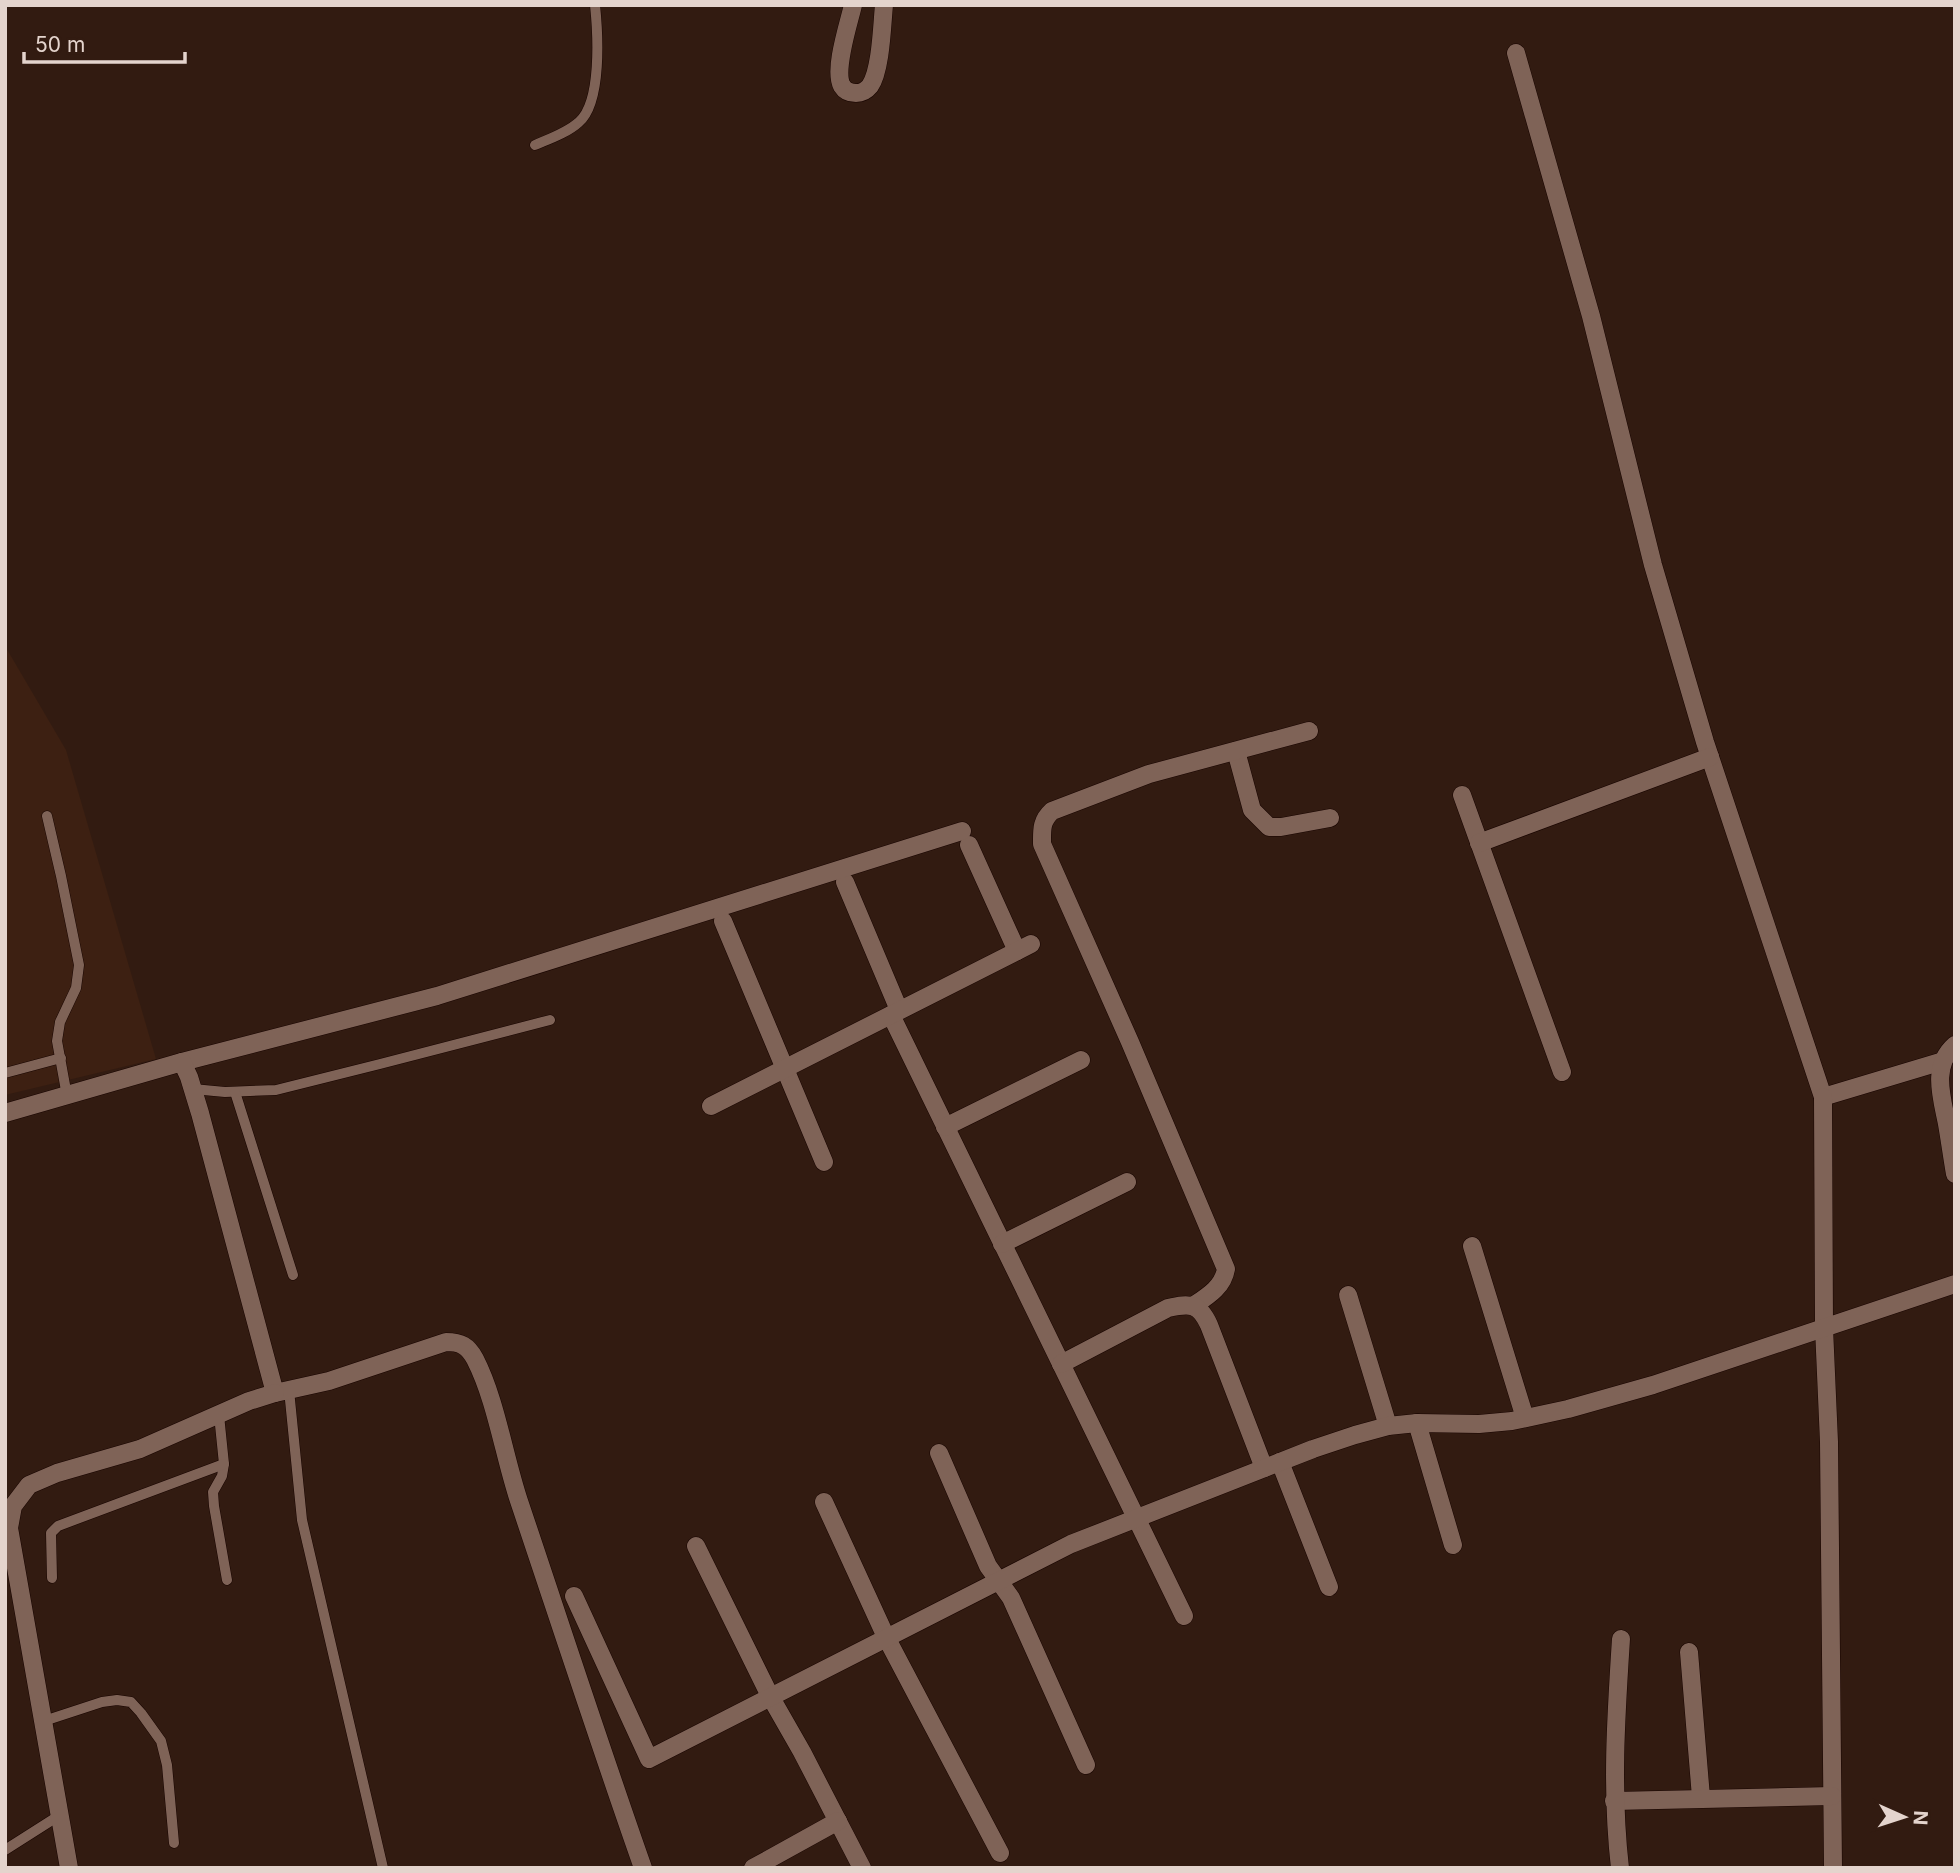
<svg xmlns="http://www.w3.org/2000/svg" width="1960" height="1873" font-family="Inter,sans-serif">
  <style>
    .built { fill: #3d2012 }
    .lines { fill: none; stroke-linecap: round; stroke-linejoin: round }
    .lane-casing { stroke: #190500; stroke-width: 11 }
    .street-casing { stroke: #190500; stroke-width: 19 }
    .lane { stroke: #7f6357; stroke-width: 10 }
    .street { stroke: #7f6357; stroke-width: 18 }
  </style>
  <rect width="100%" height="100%" fill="#321b11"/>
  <path class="built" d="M5,646l61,104 90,309 -151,36z"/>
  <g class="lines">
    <g class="lane-casing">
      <g id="lane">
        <path d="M535,145c14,-6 32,-12 44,-23 23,-20 19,-88 16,-117"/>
        <path d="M47,816l14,60 18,89 -3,23 -16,34 -3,19 10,55"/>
        <path d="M5,1073l56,-15"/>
        <path d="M193,1089l32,3 51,-2 104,-26 170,-44"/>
        <path d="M235,1092l58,183"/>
        <path d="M289,1390l13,130 81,348"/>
        <path d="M219,1415l5,49 -2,12 -9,16 1,14 13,74"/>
        <path d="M52,1578l-1,-45 7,-7 166,-62"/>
        <path d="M44,1721l58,-19 15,-2 14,2 10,11 20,28 6,24 7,78"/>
        <path d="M5,1850l55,-35"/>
      </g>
    </g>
    <g class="street-casing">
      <g id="street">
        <path d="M853,5c-4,18 -20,65 -11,81 3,5 8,7 14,7 5,0 10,-2 14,-7 11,-16 12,-61 14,-81"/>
        <path d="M1516,53l75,263 62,249 52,177 118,355 120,-36"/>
        <path d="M1236,751l16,59 17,17h12l49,-9"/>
        <path d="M1462,795l100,277"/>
        <path d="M1479,843l231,-86"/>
        <path d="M969,845l48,106"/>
        <path d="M845,882l54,128"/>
        <path d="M723,921l101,241"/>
        <path d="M891,1015l293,601"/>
        <path d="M1955,1045c-24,21 -13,53 -8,79 3,17 5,33 8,50"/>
        <path d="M182,1062l255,-66 525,-165"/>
        <path d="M1823,1097l1,231 5,114 4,426"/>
        <path d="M711,1106l320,-162"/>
        <path d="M5,1113l177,-51 7,15 11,36 75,280 54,-12 117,-39c15,0 22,4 29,17 21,41 29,97 44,142 41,122 81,245 124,367"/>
        <path d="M945,1127l136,-67"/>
        <path d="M1002,1244l125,-62"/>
        <path d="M1472,1246l53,172"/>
        <path d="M1348,1295l40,131"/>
        <path d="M1193,1306c15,-10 30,-19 33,-37l-96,-227 -88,-198c0,-14 -1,-23 10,-33l97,-37 160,-43"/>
        <path d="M1061,1364l107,-56c22,-5 31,-5 41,17l55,143"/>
        <path d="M1417,1423l36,122"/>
        <path d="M939,1453l49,113 23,32 75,167"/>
        <path d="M1280,1462l49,125"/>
        <path d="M824,1502l62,135 114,216"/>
        <path d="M696,1546l74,150 32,56 60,116"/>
        <path d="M574,1596l75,163 422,-215 242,-95 42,-14 33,-9 29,-3 62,1 33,-3 56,-12 85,-24 302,-101"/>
        <path d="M1689,1652l12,145"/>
        <path d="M1614,1801l218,-5"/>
        <path d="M69,1868l-60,-340 4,-22 16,-21 28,-12 83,-24 109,-48 26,-8"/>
        <path d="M753,1868l85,-47"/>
        <path d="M1620,1868c-9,-78 -4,-152 1,-229"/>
      </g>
    </g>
    <use href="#lane" class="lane"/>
    <use href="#street" class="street"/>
  </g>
  <rect width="1960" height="1873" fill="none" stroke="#e4d4cd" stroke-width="14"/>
  <g transform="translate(1904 1817) rotate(93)" stroke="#321b11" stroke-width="5" paint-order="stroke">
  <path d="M0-5L12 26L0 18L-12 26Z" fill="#e4d4cd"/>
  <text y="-10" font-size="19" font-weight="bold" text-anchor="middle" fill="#e4d4cd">N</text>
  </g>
  <path d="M24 52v10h161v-10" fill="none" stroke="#e4d4cd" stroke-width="3.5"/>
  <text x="35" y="52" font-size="21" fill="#e4d4cd" stroke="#321b11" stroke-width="5" paint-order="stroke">50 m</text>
</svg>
